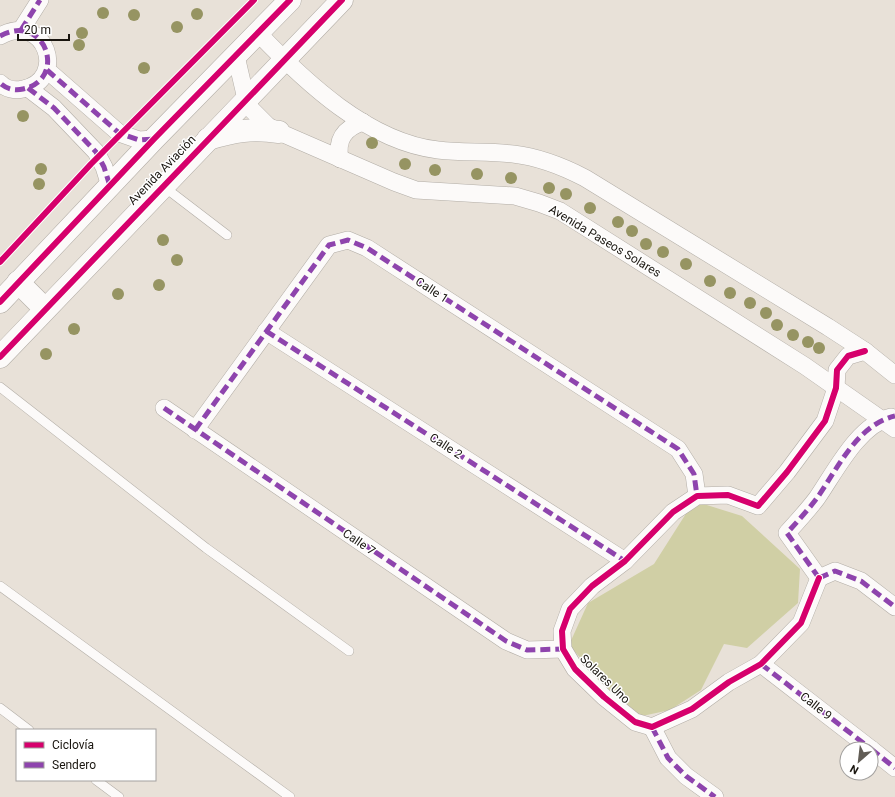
<svg xmlns="http://www.w3.org/2000/svg" width="895" height="797" font-family="Roboto,sans-serif">
  <style>
    .green { fill: #d0cfa5 }
    .lines { fill: none; stroke-linecap: round; stroke-linejoin: round }
    .service-casing { stroke: #b2ada6; stroke-width: 10 }
    .minor-casing { stroke: #b2ada6; stroke-width: 18 }
    .primary-casing { stroke: #b2ada6; stroke-width: 23 }
    .service { stroke: #fcfaf9; stroke-width: 9 }
    .minor { stroke: #fcfaf9; stroke-width: 17 }
    .primary { stroke: #fcfaf9; stroke-width: 22 }
    .quiet { stroke: #8e44ad; stroke-width: 5; stroke-dasharray: 10 5; stroke-linecap: butt }
    .cycleway-casing { stroke: #fff; stroke-width: 8 }
    .cycleway { stroke: #d6006c; stroke-width: 6 }
    .tree { fill: #969462 }
    .labels { text-anchor: middle; stroke-width: 3; stroke-linejoin: round; paint-order: stroke }
    .street-label { font-size: 12px; fill: #19150f; stroke: #fff }
  </style>
  <rect width="100%" height="100%" fill="#e8e1d8"/>
  <path class="green" d="M694,501l48,15 58,53 -2,34 -51,45 -23,-4 -23,46 -31,20 -37,8 -64,-73 19,-42 66,-39z"/>
  <g class="lines">
    <g class="service-casing">
      <g id="service">
        <path d="M163,186l64,49"/>
        <path d="M0,387l206,161 143,103"/>
        <path d="M0,586l290,211"/>
        <path d="M0,708l29,22"/>
        <path d="M96,780l23,17"/>
      </g>
    </g>
    <g class="minor-casing">
      <g id="minor">
        <path d="M21,30l19,-30"/>
        <path d="M258,33c46,48 110,109 180,117 25,3 50,1 75,4 26,3 49,12 72,24l243,149 37,24 30,24"/>
        <path d="M0,36c46,-25 68,44 23,53 -8,2 -17,0 -23,-6"/>
        <path d="M236,56l10,43 5,10 17,17 11,6 115,50 22,8 99,6 24,7 21,8 245,155 90,63"/>
        <path d="M47,70l72,63 20,7 15,-1"/>
        <path d="M28,88l26,20 42,44 8,15 6,19"/>
        <path d="M340,159c-4,-20 5,-31 23,-37"/>
        <path d="M266,331l359,230"/>
        <path d="M164,408l342,233 21,9 36,-1"/>
        <path d="M195,430l134,-185 19,-5 19,8 311,201 16,25 3,22"/>
        <path d="M819,578l-18,45 -40,41 -32,18 -37,27 -40,18 -17,-5 -31,-25 -29,-28 -12,-20 -1,-18 8,-22 22,-23 33,-25 48,-49 24,-16 31,-1 30,11 29,-34 38,-51 11,-33 1,-18 11,-14 17,-5"/>
        <path d="M819,578l-32,-45c10,-11 21,-23 30,-35 18,-26 41,-73 74,-81"/>
        <path d="M819,578l16,-7 26,10 34,26"/>
        <path d="M761,664l110,85"/>
        <path d="M652,727l16,31 18,18 29,21"/>
        <path d="M871,749l24,19"/>
      </g>
    </g>
    <g class="primary-casing">
      <g id="primary">
        <path d="M208,139c26,-8 44,-11 71,-7"/>
        <path d="M18,282l27,27"/>
        <path d="M0,302l154,-163 136,-139"/>
        <path d="M0,357l342,-357"/>
      </g>
    </g>
    <use href="#service" class="service"/>
    <use href="#minor" class="minor"/>
    <use href="#primary" class="primary"/>
    <g class="quiet">
      <path d="M21,30l19,-30"/>
      <path d="M0,36c46,-25 68,44 23,53 -8,2 -17,0 -23,-6"/>
      <path d="M47,70l72,63 20,7 15,-1"/>
      <path d="M28,88l26,20 42,44 8,15 6,19"/>
      <path d="M266,331l359,230"/>
      <path d="M164,408l342,233 21,9 36,-1"/>
      <path d="M195,430l134,-185 19,-5 19,8 311,201 16,25 3,22"/>
      <path d="M819,578l-32,-45c10,-11 21,-23 30,-35 21,-30 40,-73 78,-82"/>
      <path d="M819,578l16,-7 26,10 34,26"/>
      <path d="M761,664l110,85"/>
      <path d="M652,727l16,31 18,18 29,21"/>
      <path d="M871,749l24,19"/>
    </g>
    <g class="cycleway-casing">
      <g id="cycleway">
        <path d="M0,262l91,-98 163,-164"/>
        <path d="M0,302l154,-163 136,-139"/>
        <path d="M0,357l342,-357"/>
        <path d="M819,578l-18,45 -40,41 -32,18 -37,27 -40,18 -17,-5 -31,-25 -29,-28 -12,-20 -1,-18 8,-22 22,-23 33,-25 48,-49 24,-16 31,-1 30,11 29,-34 38,-51 11,-33 1,-18 11,-14 17,-5"/>
      </g>
    </g>
    <use href="#cycleway" class="cycleway"/>
  </g>
  <g class="tree">
    <circle cx="103" cy="13" r="6"/>
    <circle cx="197" cy="14" r="6"/>
    <circle cx="134" cy="15" r="6"/>
    <circle cx="177" cy="27" r="6"/>
    <circle cx="82" cy="33" r="6"/>
    <circle cx="79" cy="45" r="6"/>
    <circle cx="144" cy="68" r="6"/>
    <circle cx="23" cy="116" r="6"/>
    <circle cx="372" cy="143" r="6"/>
    <circle cx="405" cy="164" r="6"/>
    <circle cx="41" cy="169" r="6"/>
    <circle cx="435" cy="170" r="6"/>
    <circle cx="477" cy="174" r="6"/>
    <circle cx="511" cy="178" r="6"/>
    <circle cx="39" cy="184" r="6"/>
    <circle cx="549" cy="188" r="6"/>
    <circle cx="566" cy="194" r="6"/>
    <circle cx="590" cy="208" r="6"/>
    <circle cx="618" cy="222" r="6"/>
    <circle cx="632" cy="231" r="6"/>
    <circle cx="163" cy="240" r="6"/>
    <circle cx="646" cy="244" r="6"/>
    <circle cx="663" cy="252" r="6"/>
    <circle cx="177" cy="260" r="6"/>
    <circle cx="686" cy="264" r="6"/>
    <circle cx="710" cy="281" r="6"/>
    <circle cx="159" cy="285" r="6"/>
    <circle cx="730" cy="293" r="6"/>
    <circle cx="118" cy="294" r="6"/>
    <circle cx="750" cy="303" r="6"/>
    <circle cx="766" cy="313" r="6"/>
    <circle cx="777" cy="325" r="6"/>
    <circle cx="74" cy="329" r="6"/>
    <circle cx="793" cy="335" r="6"/>
    <circle cx="808" cy="342" r="6"/>
    <circle cx="819" cy="348" r="6"/>
    <circle cx="46" cy="354" r="6"/>
  </g>
  <g class="labels">
    <g class="street-label">
      <text transform="translate(162 170) rotate(-46)" y="4">Avenida Aviación</text>
      <text transform="translate(605 241) rotate(31)" y="4">Avenida Paseos Solares</text>
      <text transform="translate(432 290) rotate(33)" y="4">Calle 1</text>
      <text transform="translate(446 446) rotate(33)" y="4">Calle 2</text>
      <text transform="translate(359 542) rotate(34)" y="4">Calle 7</text>
      <text transform="translate(605 679) rotate(44)" y="4">Solares Uno</text>
      <text transform="translate(816 706) rotate(38)" y="4">Calle 9</text>
    </g>
  </g>
  <rect x="16" y="729" width="140" height="52" fill="#ffffff" stroke="#a3a19f"/>
  <rect x="24" y="742" width="20" height="6" fill="#d6006c" stroke="#a3a19f"/>
  <text x="52" y="749" font-size="12" fill="#19150f">Ciclovía</text>
  <rect x="24" y="762" width="20" height="6" fill="#8e44ad" stroke="#a3a19f"/>
  <text x="52" y="769" font-size="12" fill="#19150f">Sendero</text>
  <g transform="translate(859 761) rotate(208)"><circle r="19" fill="#ffffff" stroke="#a3a19f"/>
  <path d="M0-3L7 15L0 10L-7 15Z" fill="#615c55"/>
  <text y="-6" font-size="11" font-weight="bold" text-anchor="middle" fill="#19150f">N</text>
  </g>
  <path d="M18 34v6h51v-6" fill="none" stroke="#19150f" stroke-width="2"/>
  <text x="24" y="34" font-size="12" fill="#19150f" stroke="#ffffff" stroke-width="3" paint-order="stroke">20 m</text>
</svg>
